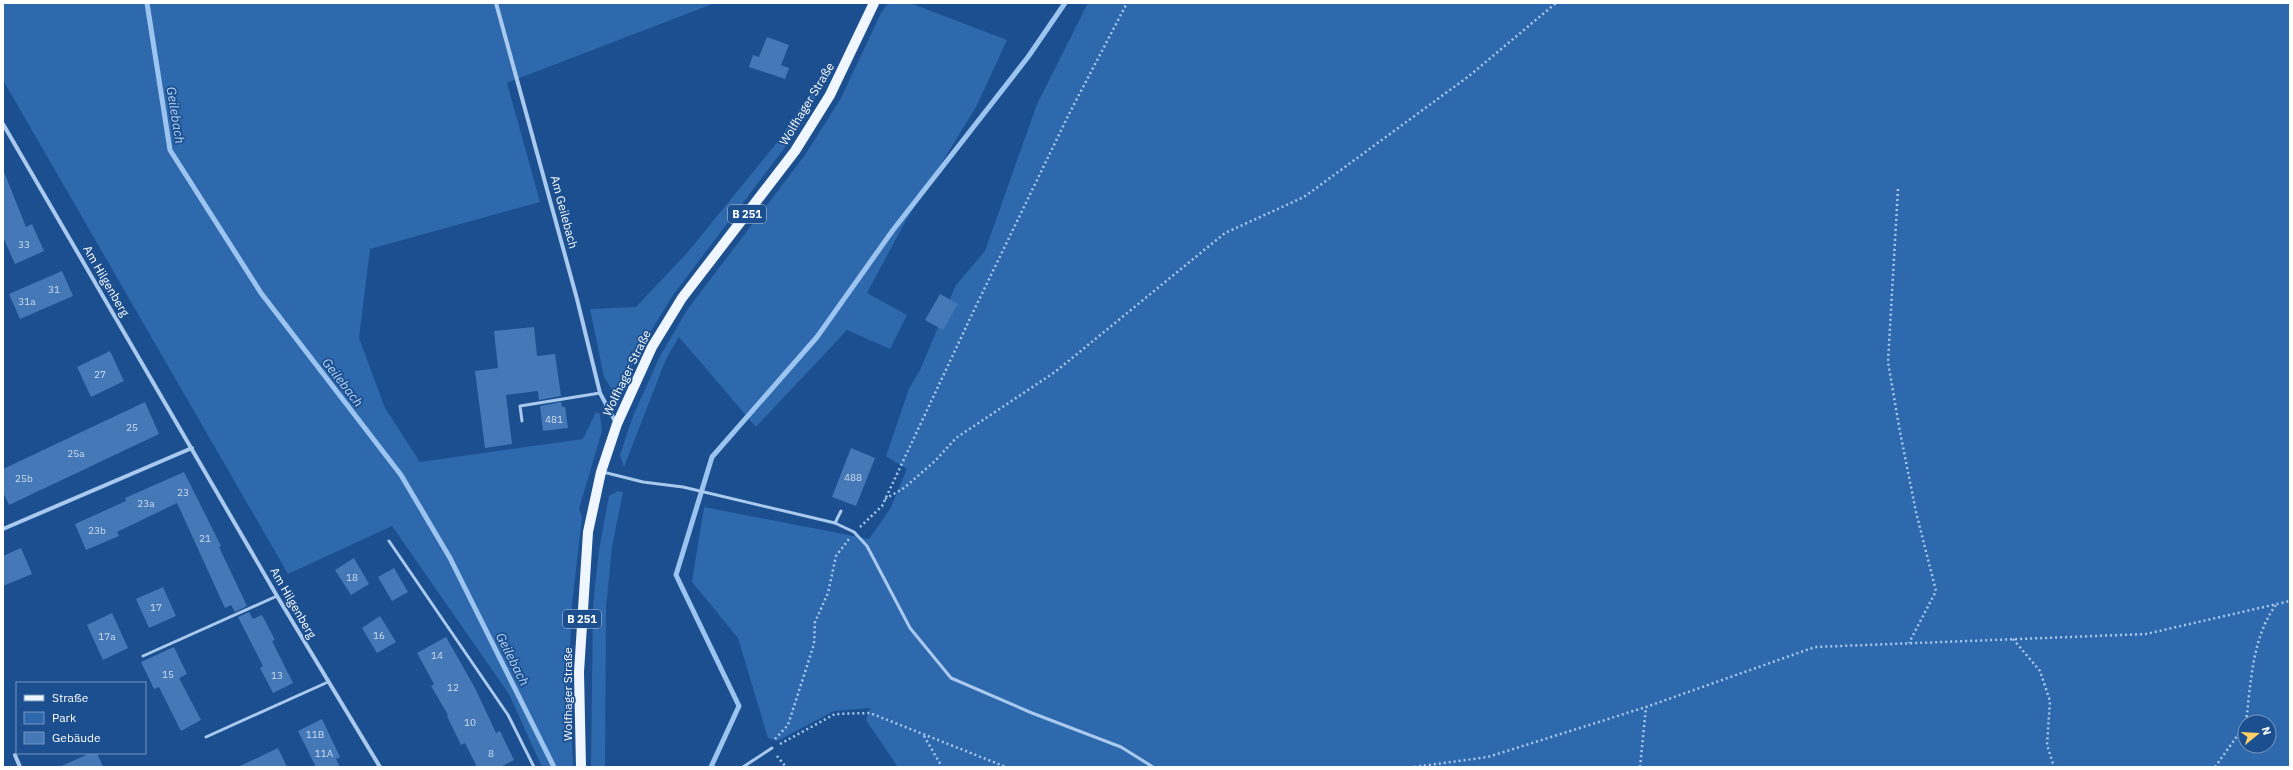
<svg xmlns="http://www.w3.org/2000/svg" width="2293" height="770" font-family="'IBM Plex Sans',sans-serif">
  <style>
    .green { fill: #2e69ad; fill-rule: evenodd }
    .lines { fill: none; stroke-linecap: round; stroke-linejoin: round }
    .stream { stroke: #9cc4f0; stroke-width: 5 }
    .building { fill: #4478b7 }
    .path { stroke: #a9c9ee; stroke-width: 2.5; stroke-dasharray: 2 3; stroke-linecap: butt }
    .service { stroke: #a9c9ee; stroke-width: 3 }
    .minor { stroke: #a9c9ee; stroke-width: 4 }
    .primary { stroke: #f0f6ff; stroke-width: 10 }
    .labels { text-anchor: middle; stroke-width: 3.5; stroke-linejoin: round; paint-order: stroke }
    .number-label { font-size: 10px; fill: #d0dded }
    .shield { fill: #1b4f8f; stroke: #bbcadd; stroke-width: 1 }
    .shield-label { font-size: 11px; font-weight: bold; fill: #fff }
    .street-label { font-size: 12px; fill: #fff; stroke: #1b4f8f }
    .water-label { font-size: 13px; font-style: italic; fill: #b5d3f5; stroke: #1b4f8f }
  </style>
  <rect width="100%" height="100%" fill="#1b4f8f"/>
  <g class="green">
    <path d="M3,3h712l-208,80 33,119 -170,47 -11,89 26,70 35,54 163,-23 13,-27 4,2 2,17 -23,78 3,8 -10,87 -3,69 4,94h-31l-33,-73 -117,-168 -104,48 -285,-494z"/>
    <path d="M888,3h22l97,37 -31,67 -72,117 -37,69 40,22 -17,34 -43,-19 -91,97 -77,-90 -13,22 -42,108 -4,-12 13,-39 27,-60 27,-46 118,-155 36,-57 40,-85z"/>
    <path d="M1088,3h1202v764h-1392l-32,-47 4,-12 -36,3 -57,30 -9,-3 -30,-100 -46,-56 12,-75 165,32 21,-30 17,-40 -21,-13 23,-67 11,-19 36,-85 29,-34 52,-147zM2245,722h24v24h-24z"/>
    <path d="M824,72h3l-2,9 -39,65 -113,149 -26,43 -22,41 -13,11 -8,-13 -14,-68 46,-2 51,-54 92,-113z"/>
    <path d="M618,491l5,1 -11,55 -6,61 -1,159h-14l2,-162 6,-55 10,-54z"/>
  </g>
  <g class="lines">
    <g class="stream">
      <path d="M147,3l23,147 91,143 140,182 49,83 104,209"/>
      <path d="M711,767l28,-61 -63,-131 36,-118 105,-120 76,-107 135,-173 37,-54"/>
    </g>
  </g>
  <g class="building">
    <path d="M767,37l22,8 -8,20 8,3 -4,11 -36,-12 4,-12 6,2z"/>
    <path d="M4,172l22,55 6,-3 12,27 -29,13 -12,-27z"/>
    <path d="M62,271l11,25 -53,23 -11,-25z"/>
    <path d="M940,294l18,10 -15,26 -18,-10z"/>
    <path d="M534,327l3,29 18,-2 6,42 -22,4 -1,-9 -32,4 6,49 -27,4 -10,-77 23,-3 -4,-37z"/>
    <path d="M110,351l14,30 -33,16 -14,-30z"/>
    <path d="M145,402l14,32 -150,71 -6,-13v-23z"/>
    <path d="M561,402l1,5h3l3,21 -25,3 -3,-25z"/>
    <path d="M851,448l24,10 -19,48 -24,-9z"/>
    <path d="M184,472l37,74 -2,1 28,59 -12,6 -4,-7 -6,3 -48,-105 -60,29 2,4 -33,14 -11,-26 51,-23 -1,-3z"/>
    <path d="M21,548l11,26 -29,12v-30z"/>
    <path d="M354,558l15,26 -18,11 -16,-25z"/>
    <path d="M394,568l14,24 -16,9 -14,-24z"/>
    <path d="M163,587l13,29 -27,12 -13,-29z"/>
    <path d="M249,612l4,7 9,-4 13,25 -3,1 21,42 -20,10 -13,-25 3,-2 -25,-49z"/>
    <path d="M112,613l16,35 -25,12 -16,-35z"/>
    <path d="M380,616l16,26 -19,11 -15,-25z"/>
    <path d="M446,637l29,51 21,45 4,-2 14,29 -14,7h-23l-12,-24 -4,2 -14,-29 1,-1 -17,-29 3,-2 -17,-31z"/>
    <path d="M174,647l13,27 -8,4 22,42 -20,11 -22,-44 -5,2 -13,-27z"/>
    <path d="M322,719l18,38 -4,2 4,8h-24l-18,-36z"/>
    <path d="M278,748l9,19h-49z"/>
    <path d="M91,753h6l6,14h-44z"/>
  </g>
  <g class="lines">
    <g class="path">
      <path d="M1898,189l-10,173 12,70 16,80 20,79 -27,52"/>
      <path d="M885,499l19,-11 31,-27 21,-23 99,-66 170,-139 79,-36 165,-121 87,-73"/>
      <path d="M860,527l22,-21 93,-198 94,-194 58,-111"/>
      <path d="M2013,639l27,32 10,30 -3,44 7,22"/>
      <path d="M2246,722c5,-39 6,-85 30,-117"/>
      <path d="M924,736l18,31"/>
      <path d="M775,739l13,-14 26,-81 1,-22 13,-29 8,-37 13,-17"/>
      <path d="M780,744l55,-30 35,-1 136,54"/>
      <path d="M777,756l9,11"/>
      <path d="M1414,767l74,-10 158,-50 169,-60 331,-13 144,-33"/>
      <path d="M1640,767l6,-60"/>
      <path d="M2215,767l30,-42"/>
    </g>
    <g class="service">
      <path d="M522,421l-2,-15 80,-13"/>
      <path d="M603,472l40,10 40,5 152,36 19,9 13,14 43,82 41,50 81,35 89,34 32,20"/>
      <path d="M835,523l6,-12"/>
      <path d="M389,541l119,174 26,52"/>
      <path d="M143,656l134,-60"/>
      <path d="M206,737l122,-55"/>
      <path d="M743,767l29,-19"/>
    </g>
    <g class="minor">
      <path d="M496,3l81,296 23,94 16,30"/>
      <path d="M3,124l274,472 103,171"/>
      <path d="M3,529l189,-81"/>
      <path d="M15,755l5,12"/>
    </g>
    <path class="primary" d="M581,767l-2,-95 9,-140 13,-60 16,-48 35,-77 30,-49 113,-147 35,-56 44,-92"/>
  </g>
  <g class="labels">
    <g class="number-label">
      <text x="24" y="248">33</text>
      <text x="54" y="293">31</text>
      <text x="27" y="305">31a</text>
      <text x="100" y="378">27</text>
      <text x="554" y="423">481</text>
      <text x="132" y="431">25</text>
      <text x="76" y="457">25a</text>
      <text x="853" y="481">488</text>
      <text x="24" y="482">25b</text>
      <text x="183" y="496">23</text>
      <text x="146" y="507">23a</text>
      <text x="97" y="534">23b</text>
      <text x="205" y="542">21</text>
      <text x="352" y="581">18</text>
      <text x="156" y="611">17</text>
      <text x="379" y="639">16</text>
      <text x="107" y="640">17a</text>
      <text x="437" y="659">14</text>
      <text x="168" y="678">15</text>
      <text x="277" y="679">13</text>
      <text x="453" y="691">12</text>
      <text x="470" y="726">10</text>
      <text x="315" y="738">11B</text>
      <text x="324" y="757">11A</text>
      <text x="491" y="757">8</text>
    </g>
    <g class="shield">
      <rect x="728" y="205" width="38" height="18" rx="3"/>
      <rect x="563" y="610" width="38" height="18" rx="3"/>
    </g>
    <g class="shield-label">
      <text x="747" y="218">B 251</text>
      <text x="582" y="623">B 251</text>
    </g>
    <g class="street-label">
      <text transform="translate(807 104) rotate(-59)" y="4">Wolfhager Straße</text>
      <text transform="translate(564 212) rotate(75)" y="4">Am Geilebach</text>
      <text transform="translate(106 281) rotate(60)" y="4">Am Hilgenberg</text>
      <text transform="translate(627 373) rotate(-64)" y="4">Wolfhager Straße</text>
      <text transform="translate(293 603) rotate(60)" y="4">Am Hilgenberg</text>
      <text transform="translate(568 694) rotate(-90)" y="4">Wolfhager Straße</text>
    </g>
    <g class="water-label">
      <text transform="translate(176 115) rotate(81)" y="5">Geilebach</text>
      <text transform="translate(343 382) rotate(52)" y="5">Geilebach</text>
      <text transform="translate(513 659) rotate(63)" y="5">Geilebach</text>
    </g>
  </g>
  <rect width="2293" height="770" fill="none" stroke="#ffffff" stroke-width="8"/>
  <rect x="16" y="682" width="130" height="72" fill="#1b4f8f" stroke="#7695bc"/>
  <rect x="24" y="695" width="20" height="6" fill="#f0f6ff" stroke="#7695bc"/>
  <text x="52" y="702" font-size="12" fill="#ffffff">Straße</text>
  <rect x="24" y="712" width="20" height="12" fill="#2e69ad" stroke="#7695bc"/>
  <text x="52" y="722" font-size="12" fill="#ffffff">Park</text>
  <rect x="24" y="732" width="20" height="12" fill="#4478b7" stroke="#7695bc"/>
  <text x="52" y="742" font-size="12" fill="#ffffff">Gebäude</text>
  <g transform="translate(2257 734) rotate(72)"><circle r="19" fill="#1b4f8f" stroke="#7695bc"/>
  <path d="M0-3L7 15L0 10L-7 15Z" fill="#ffd166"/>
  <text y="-6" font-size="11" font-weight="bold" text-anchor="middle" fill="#ffffff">N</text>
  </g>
</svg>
